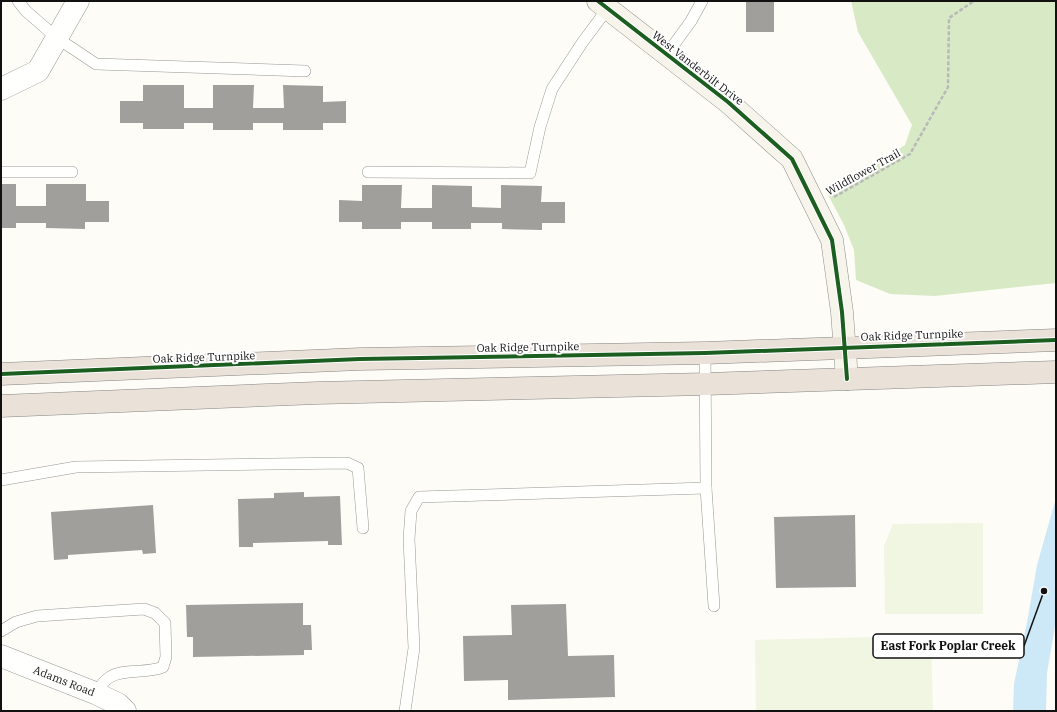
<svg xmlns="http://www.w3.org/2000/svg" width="1057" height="712" font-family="'IBM Plex Serif',serif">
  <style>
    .forest { fill: #d8eac5 }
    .pitch { fill: #f0f6e1 }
    .water { fill: #cde8f7 }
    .building { fill: #a19f9c }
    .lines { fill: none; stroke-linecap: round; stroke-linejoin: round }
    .lane-casing { stroke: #979795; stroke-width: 12 }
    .street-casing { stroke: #979795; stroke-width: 23 }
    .secondary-casing { stroke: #8e8d8b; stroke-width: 23 }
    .highway-casing { stroke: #858482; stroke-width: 23 }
    .path { stroke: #b9b9b8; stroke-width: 2.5; stroke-dasharray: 4 2; stroke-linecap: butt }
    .lane { stroke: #fffffe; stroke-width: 11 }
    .street { stroke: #fffffe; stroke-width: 22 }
    .secondary { stroke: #f6f4eb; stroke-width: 22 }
    .highway { stroke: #eae1d8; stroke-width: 22 }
    .cycleway-casing { stroke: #fff; stroke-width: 6 }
    .cycleway { stroke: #1b5e20; stroke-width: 4 }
    .labels { text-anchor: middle; stroke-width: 4; stroke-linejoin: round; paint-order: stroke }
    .street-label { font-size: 11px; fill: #111; stroke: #fff }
    .leader { fill: none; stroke: #111; stroke-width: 1.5 }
    .callout-dot { fill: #111; stroke: #fff; stroke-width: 1.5 }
    .callout { fill: #fff; stroke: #111; stroke-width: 1.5 }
    .callout-label { font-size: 12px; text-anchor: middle; font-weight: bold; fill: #111 }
  </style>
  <rect width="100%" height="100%" fill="#fdfcf7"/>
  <path class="forest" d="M851,1h205v282l-121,13 -45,-2 -34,-14 -2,-30 -10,-25 -18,-34 22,-9 57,-37 7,-20 -54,-93z"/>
  <g class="pitch">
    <path d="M983,523v91h-98l-1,-68 9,-22z"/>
    <path d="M919,636l12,11 2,64h-177l-1,-71z"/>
  </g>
  <path class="water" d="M1056,498v123l-9,52 -1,38h-33l1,-27 14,-67 9,-52z"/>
  <g class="building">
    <rect x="746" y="1" width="28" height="31"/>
    <path d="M143,85h41v23h29v-23h41l-1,23h31l-1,-23 40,1v16l23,-1v22h-23v7h-40v-7h-30v7h-40v-7h-29v6h-41v-6h-23v-22h23z"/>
    <path d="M1,184h15v22h30v-22h40v17h23v21h-24v7l-39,-1v-5h-30v5h-15z"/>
    <path d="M362,185h40l-1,23h31v-23l40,1v21l29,1v-23l41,1 -1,16h24v21h-23v7l-40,-1v-6h-31v6h-39v-7h-31v7h-39v-7h-23v-22l23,1z"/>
    <path d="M304,492v5l36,-1 2,49h-14v-4l-75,2v4h-14l-1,-48 36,-1v-5z"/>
    <path d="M153,505l3,48 -13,1 -1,-4 -74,5v4l-14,1 -3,-48z"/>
    <path d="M855,515l1,72 -80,1 -2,-71z"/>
    <path d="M303,603v22h8l1,25h-8v5l-111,2v-20h-6l-1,-32z"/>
    <path d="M566,604l2,52 46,-1 1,42 -107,3v-20l-44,1 -1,-45 49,-1 -1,-30z"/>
  </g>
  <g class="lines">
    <g class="lane-casing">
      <g id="lane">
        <path d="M18,1l8,10 31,27 39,26 209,7"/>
        <path d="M667,54l24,-33 11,-20"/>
        <path d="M1,172h71"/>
        <path d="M368,172l162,1 10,-46 12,-38 30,-46 26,-35"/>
        <path d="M1,480l75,-13 271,-4 11,5 5,60"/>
        <path d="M706,488l8,118"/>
        <path d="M1,631l15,-9 21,-6 107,-7 11,4 10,10 1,34 -3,10c-16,7 -39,1 -53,10 -6,3 -10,11 -15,16"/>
        <path d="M405,711l9,-63 -5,-109 2,-28 8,-14 287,-9 -1,-135"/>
      </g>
    </g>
    <g class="street-casing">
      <g id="street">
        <path d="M1,89l37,-18 40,-70"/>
        <path id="s1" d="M1,656l94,37 23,11 7,7"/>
      </g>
    </g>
    <g class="secondary-casing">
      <path id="secondary" d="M598,1l130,101 64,57 40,81 10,72 5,67"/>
    </g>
    <g class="highway-casing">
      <g id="highway">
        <path d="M1,374l359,-15 345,-6 351,-13"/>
        <path d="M1,406l316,-13 389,-9 350,-12"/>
      </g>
    </g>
    <path class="path" d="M834,197l76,-43 38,-67 1,-69 25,-17"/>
    <use href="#lane" class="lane"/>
    <use href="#street" class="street"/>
    <use href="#secondary" class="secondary"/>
    <use href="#highway" class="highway"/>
    <g class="cycleway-casing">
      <g id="cycleway">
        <path d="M598,1l130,101 64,57 40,81 10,72 5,67"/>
        <path d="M1,374l359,-15 345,-6 351,-13"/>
      </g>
    </g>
    <use href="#cycleway" class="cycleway"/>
  </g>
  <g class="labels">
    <g class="street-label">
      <text transform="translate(698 68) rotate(38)" y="4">West Vanderbilt Drive</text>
      <text transform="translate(863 172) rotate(-29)" y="4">Wildflower Trail</text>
      <text transform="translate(912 335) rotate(-2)" y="4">Oak Ridge Turnpike</text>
      <text transform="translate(528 347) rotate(-1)" y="4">Oak Ridge Turnpike</text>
      <text transform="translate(204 357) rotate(-2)" y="4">Oak Ridge Turnpike</text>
      <text dy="4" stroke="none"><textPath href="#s1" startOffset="68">Adams Road</textPath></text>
    </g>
  </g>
  <path class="leader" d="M1044 591L1024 646"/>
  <circle class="callout-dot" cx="1044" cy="591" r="4"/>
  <rect class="callout" x="873" y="634" width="151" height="24" rx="4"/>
  <g class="callout-label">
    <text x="948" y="650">East Fork Poplar Creek</text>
  </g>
  <rect width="1057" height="712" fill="none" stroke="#111111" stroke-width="4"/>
</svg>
